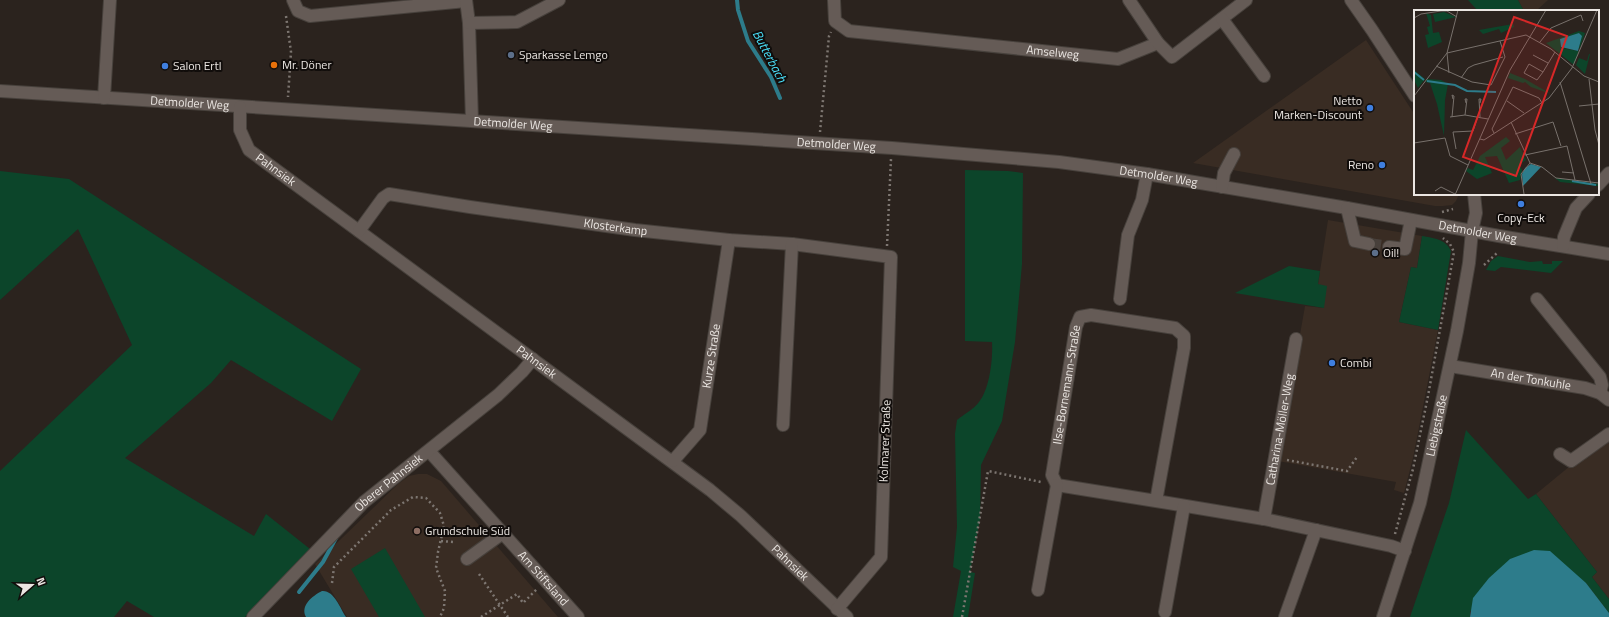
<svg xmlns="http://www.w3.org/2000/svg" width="1609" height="617" font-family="'Titillium Web',sans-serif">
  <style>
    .built { fill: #392c23 }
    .green { fill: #0c452a }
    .water { fill: #2d7c8b }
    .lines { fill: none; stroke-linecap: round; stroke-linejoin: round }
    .stream { stroke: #2d7c8b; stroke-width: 4 }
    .minor-tunnel { stroke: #48403b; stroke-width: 12; stroke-dasharray: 12 6; stroke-linecap: butt }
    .minor-casing { stroke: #47413c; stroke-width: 14 }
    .path { stroke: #7d7671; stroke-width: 2.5; stroke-dasharray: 2 3; stroke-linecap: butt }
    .minor { stroke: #655b56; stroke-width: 12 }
    .service-dot { fill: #5c6f8a; stroke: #110d0b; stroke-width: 1.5 }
    .food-dot { fill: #e8710a; stroke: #110d0b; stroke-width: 1.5 }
    .shop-dot { fill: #3f7fe0; stroke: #110d0b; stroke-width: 1.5 }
    .education-dot { fill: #8d6e63; stroke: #110d0b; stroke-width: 1.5 }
    .labels { text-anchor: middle; stroke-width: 4; stroke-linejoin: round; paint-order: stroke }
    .street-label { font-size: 12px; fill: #ebe6e2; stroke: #110d0b }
    .poi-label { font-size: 12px; fill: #ebe6e2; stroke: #110d0b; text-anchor: start }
    .water-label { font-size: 13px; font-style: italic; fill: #4ae0fa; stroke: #110d0b }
    .inset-river { fill: none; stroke: #2d7c8b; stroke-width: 2 }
    .inset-road { fill: none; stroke: #78716c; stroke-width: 1 }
    .view { fill: #d62828; fill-opacity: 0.15; stroke: #d62828; stroke-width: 2 }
    .inset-edge { fill: none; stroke: #ebe6e2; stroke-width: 2 }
  </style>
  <rect width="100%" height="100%" fill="#2b231e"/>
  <g class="built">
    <path d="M1518,0h30l-12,11h-12z"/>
    <path d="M1366,40l49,75v79h44l-3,7 -4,4 -9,1h-8l-242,-43z"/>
    <path d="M1328,220l94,16 -5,32 -6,-1 -12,55 39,8 -25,128 -9,35 -10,-3 2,-8 -118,-21 27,-155 19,2 -6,-24z"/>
    <path d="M1609,434v165l-17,-22 5,-5 -61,-78z"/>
    <path d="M418,474h9l14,7 117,136h-211l-32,-53 83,-80 11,-8z"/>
  </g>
  <g class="green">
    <path d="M1468,0h50l6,11h-46z"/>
    <path d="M965,170l43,1 15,2 -1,91 -7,78 -13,79 -21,44 -1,54 -10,53 5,1 -7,44h-15l8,-46 -8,-4 4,-40 -2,-93 2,-14c7,-6 17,-11 22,-18 11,-14 14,-44 13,-60l-27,-1z"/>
    <path d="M0,171l69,8 292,190 -29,52 -101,-61 -20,23 -86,75 129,78 12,-22 44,35 -65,68h-91l-27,-16 -13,16h-114v-146l132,-126 -54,-116 -78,71z"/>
    <path d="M1422,236c11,2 24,3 29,15l-13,79 -39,-8 12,-55 6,1z"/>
    <path d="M1498,256l32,6 12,-1 1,3h9v-3h11l-12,12 -50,-6 -6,4 -9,-1 5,-9z"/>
    <path d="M1289,266l31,5 -2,13 9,2 -3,22 -89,-15z"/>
    <path d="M1466,430l62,69 8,-5 61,78 -5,5 17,22v14l-23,-30 -116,28v6h-60l39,-114z"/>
    <path d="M385,548l40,69h-46l-28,-48z"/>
  </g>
  <g class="water">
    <path d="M1534,550l16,1 36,32 23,30v4h-139l3,-19 16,-20 21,-19z"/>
    <path d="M322,591c12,-1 18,17 24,26h-40c-6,-11 6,-21 16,-26z"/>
  </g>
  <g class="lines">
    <g class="stream">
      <path d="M737,0l1,10 10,31 23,36 9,21"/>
      <path d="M299,592l24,-30 13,-24"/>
    </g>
    <path class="minor-tunnel" d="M1369,244l20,3"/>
    <g class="minor-casing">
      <g id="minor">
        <path d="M293,0l5,11 12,5 156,-15"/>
        <path d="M466,0l3,23 3,98"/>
        <path id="s1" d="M834,0l1,21 14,10 269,28 40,-16"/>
        <path d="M1129,0l29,43 14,14 74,-57"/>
        <path d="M1351,0l21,30 43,66"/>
        <path d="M1222,19l42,57"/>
        <path d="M469,23l48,-1 42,-22"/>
        <path id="s2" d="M0,91l892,57 167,14 88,12 200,34 152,28 110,18"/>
        <path d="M104,98l6,-98"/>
        <path id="s3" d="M240,107v23l9,20 461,340 31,26 106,101"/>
        <path d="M1598,185l11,-12"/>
        <path d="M1222,187l2,-14 10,-19"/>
        <path d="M1347,208l8,33 14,3"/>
        <path id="s4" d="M359,231l24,-33 6,-4 81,13 165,23 94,10 63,4 99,13 -10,300 -44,52"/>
        <path d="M1563,246l1,-9 12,-29 13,-14"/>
        <path d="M1389,247l16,2 6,-29"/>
        <path d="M1120,299l8,-64 14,-35 5,-26"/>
        <path d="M1537,299l63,78 2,8 -2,8"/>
        <path id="s5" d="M1450,366l135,22 15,5 9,7"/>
        <path d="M783,425l9,-181"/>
        <path id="s6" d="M429,451l149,166"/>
        <path d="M1560,454l11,7 38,-27"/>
        <path id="s7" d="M673,461l27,-31 29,-190"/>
        <path id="s8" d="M1156,501l-99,-16 -5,-10 24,-148 4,-10 11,-2 84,13 9,8v12l-28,153 108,18 127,27 14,5"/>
        <path id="s9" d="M1264,519l32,-180"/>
        <path d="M467,559l36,-26"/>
        <path d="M1038,590l19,-105"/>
        <path d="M1165,612l19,-106"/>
        <path id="s10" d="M253,617l111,-115 134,-107 24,-23 11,-13"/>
        <path d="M1285,617l31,-87"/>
        <path id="s11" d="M1383,617l37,-114 37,-172 12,-68 3,-32 4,-18 -2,-19"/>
      </g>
    </g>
    <g class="path">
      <path d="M286,16l5,36 -3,45"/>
      <path d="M820,132l9,-96 2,-4"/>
      <path d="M1442,212l11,-3"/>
      <path d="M887,246l4,-87"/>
      <path d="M1484,265l13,-12"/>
      <path d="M1287,460l60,11 10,-14"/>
      <path d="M1395,534l18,-65 15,-73 26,-144 -4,-8 -7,-6"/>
      <path d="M441,541l12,1"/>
      <path d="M479,574l29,43"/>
      <path d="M332,583l2,-16 57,-57 22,-13 13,1 14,15 4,13 -6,26 -2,16 9,23 -1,17 -4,9"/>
      <path d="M481,617l36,-23 6,9 15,-15"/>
      <path d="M962,617l26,-146 53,11"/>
    </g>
    <use href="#minor" class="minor"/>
  </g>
  <g class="service-dot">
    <circle cx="511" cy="55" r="4"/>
    <circle cx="1375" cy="253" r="4"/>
  </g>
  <circle class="food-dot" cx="274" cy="65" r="4"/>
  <g class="shop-dot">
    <circle cx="165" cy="66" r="4"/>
    <circle cx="1370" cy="108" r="4"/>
    <circle cx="1382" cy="165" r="4"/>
    <circle cx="1521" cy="204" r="4"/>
    <circle cx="1332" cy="363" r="4"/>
  </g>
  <circle class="education-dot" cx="417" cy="531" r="4"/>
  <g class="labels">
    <g class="street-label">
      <text dy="4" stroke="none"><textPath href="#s1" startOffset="243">Amselweg</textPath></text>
      <text dy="4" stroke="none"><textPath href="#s2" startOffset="190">Detmolder Weg</textPath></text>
      <text dy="4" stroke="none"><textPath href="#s2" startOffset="514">Detmolder Weg</textPath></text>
      <text dy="4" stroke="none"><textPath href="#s2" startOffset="838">Detmolder Weg</textPath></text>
      <text dy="4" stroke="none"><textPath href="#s3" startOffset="78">Pahnsiek</textPath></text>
      <text dy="4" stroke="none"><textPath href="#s2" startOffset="1162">Detmolder Weg</textPath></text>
      <text dy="4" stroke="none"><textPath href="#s4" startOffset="277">Klosterkamp</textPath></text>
      <text dy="4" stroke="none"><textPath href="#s2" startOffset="1486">Detmolder Weg</textPath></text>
      <text dy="4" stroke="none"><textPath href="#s7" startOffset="116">Kurze Straße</textPath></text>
      <text dy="4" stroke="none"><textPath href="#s3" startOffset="402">Pahnsiek</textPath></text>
      <text dy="4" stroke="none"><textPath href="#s5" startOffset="82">An der Tonkuhle</textPath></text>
      <text dy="4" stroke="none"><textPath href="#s8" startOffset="203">Ilse-Bornemann-Straße</textPath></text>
      <text dy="4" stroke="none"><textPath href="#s11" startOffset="199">Liebigstraße</textPath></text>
      <text dy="4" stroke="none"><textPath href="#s9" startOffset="91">Catharina-Möller-Weg</textPath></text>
      <text transform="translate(885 441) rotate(-88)" y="4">Kolmarer Straße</text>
      <text dy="4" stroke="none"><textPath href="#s10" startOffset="191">Oberer Pahnsiek</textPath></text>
      <text dy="4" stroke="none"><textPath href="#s3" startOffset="726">Pahnsiek</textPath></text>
      <text dy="4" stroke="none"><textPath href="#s6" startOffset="171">Am Stiftsland</textPath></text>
    </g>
    <g class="poi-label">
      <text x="519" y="59">Sparkasse Lemgo</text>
      <text x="282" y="69">Mr. Döner</text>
      <text x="173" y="70">Salon Ertl</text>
      <text x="1362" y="105" text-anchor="end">Netto<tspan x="1362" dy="14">Marken-Discount</tspan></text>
      <text x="1374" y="169" text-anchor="end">Reno</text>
      <text x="1521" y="222" text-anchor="middle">Copy-Eck</text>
      <text x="1383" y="257">Oil!</text>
      <text x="1340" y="367">Combi</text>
      <text x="425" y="535">Grundschule Süd</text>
    </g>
    <g class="water-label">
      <text transform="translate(770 56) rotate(62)" y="5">Butterbach</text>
    </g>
  </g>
  <g transform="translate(1414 10)">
    <rect width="185" height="185" fill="#2b231e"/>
    <path d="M30,2l12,5 -21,5 -2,-8zM12,3l5,2 2,18 6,-1 3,10 -14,6 -3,-13 4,-1 -2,-7 3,-1zM99,14l1,3 -13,6 -2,-4 -16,5 -4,-4zM165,21l6,2 -11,32 -28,-22zM166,23l-1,18 -18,-3 -1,-9zM175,44h1l-5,20 -9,-9 3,-7 8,3zM0,60l11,9 -7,9 -4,-8zM96,63l15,6 26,15 -20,-7 -6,-5 -2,1 -15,-5zM13,69l14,1 7,4 -3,16 -1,36 -7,-32 -7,-21 -5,-1zM92,127l4,4 -9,7 5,12 14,-13 6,13 -7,5 3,5 -2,10 -11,3 -12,-27 -12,1 7,16 -15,6 -11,-8 2,-3 5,2 7,-14zM141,168l43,6v2l-38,-4z" fill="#0c452a" fill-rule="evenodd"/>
    <path d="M165,23l3,3 -4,15 -17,-4 -1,-8zM117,154l10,3 -18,19 -1,-12 3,-6z" fill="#2d7c8b"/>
    <path class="inset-river" d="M0,62l10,8M13,71l28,4 12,6 29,1M158,171l24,4"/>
    <path class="inset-road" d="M0,8l7,-4 20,-3h6l10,6M126,32l11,-14 30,-13 2,6M33,43l79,-18 25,14 33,27 15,6M33,43l2,20M119,45l15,8M22,56l36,16 19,3 14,-28 -5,-16M129,62l-6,8 -13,-7 5,-9 14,8 12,-20M47,68l7,-10 6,-3 29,-8M175,69l6,51 4,15M146,72l31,102M0,86l33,-43 11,-43M93,91l17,12M165,96l20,-2M51,105l2,-16h-2l1,4M36,107l15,-2 23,4M38,107l2,-21 -2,-1 1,4M66,107l-1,-18h2l-1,4M97,112l19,41 12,4 14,11 43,5M80,123l-2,-4 21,-42 26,11 3,5M101,124l38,-12 8,24M66,129l4,1 65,-42 23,-30 25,-58M0,133l31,-5 5,18 18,9M42,139l-3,-17 20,-1 5,-15M111,145l42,-9 8,34M148,162l12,1M21,181l6,-4 14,7M110,184l-3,-20 9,-11M41,185l55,-125 36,-60"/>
    <path class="view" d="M100,7l53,19 -51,140 -53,-19z"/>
    <rect width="185" height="185" class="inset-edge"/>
  </g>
  <g transform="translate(32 585) rotate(70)" stroke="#110d0b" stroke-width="3" paint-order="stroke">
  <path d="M0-3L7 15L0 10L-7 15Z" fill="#ebe6e2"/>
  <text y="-6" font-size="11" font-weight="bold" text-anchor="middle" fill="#ebe6e2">N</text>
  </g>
</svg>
